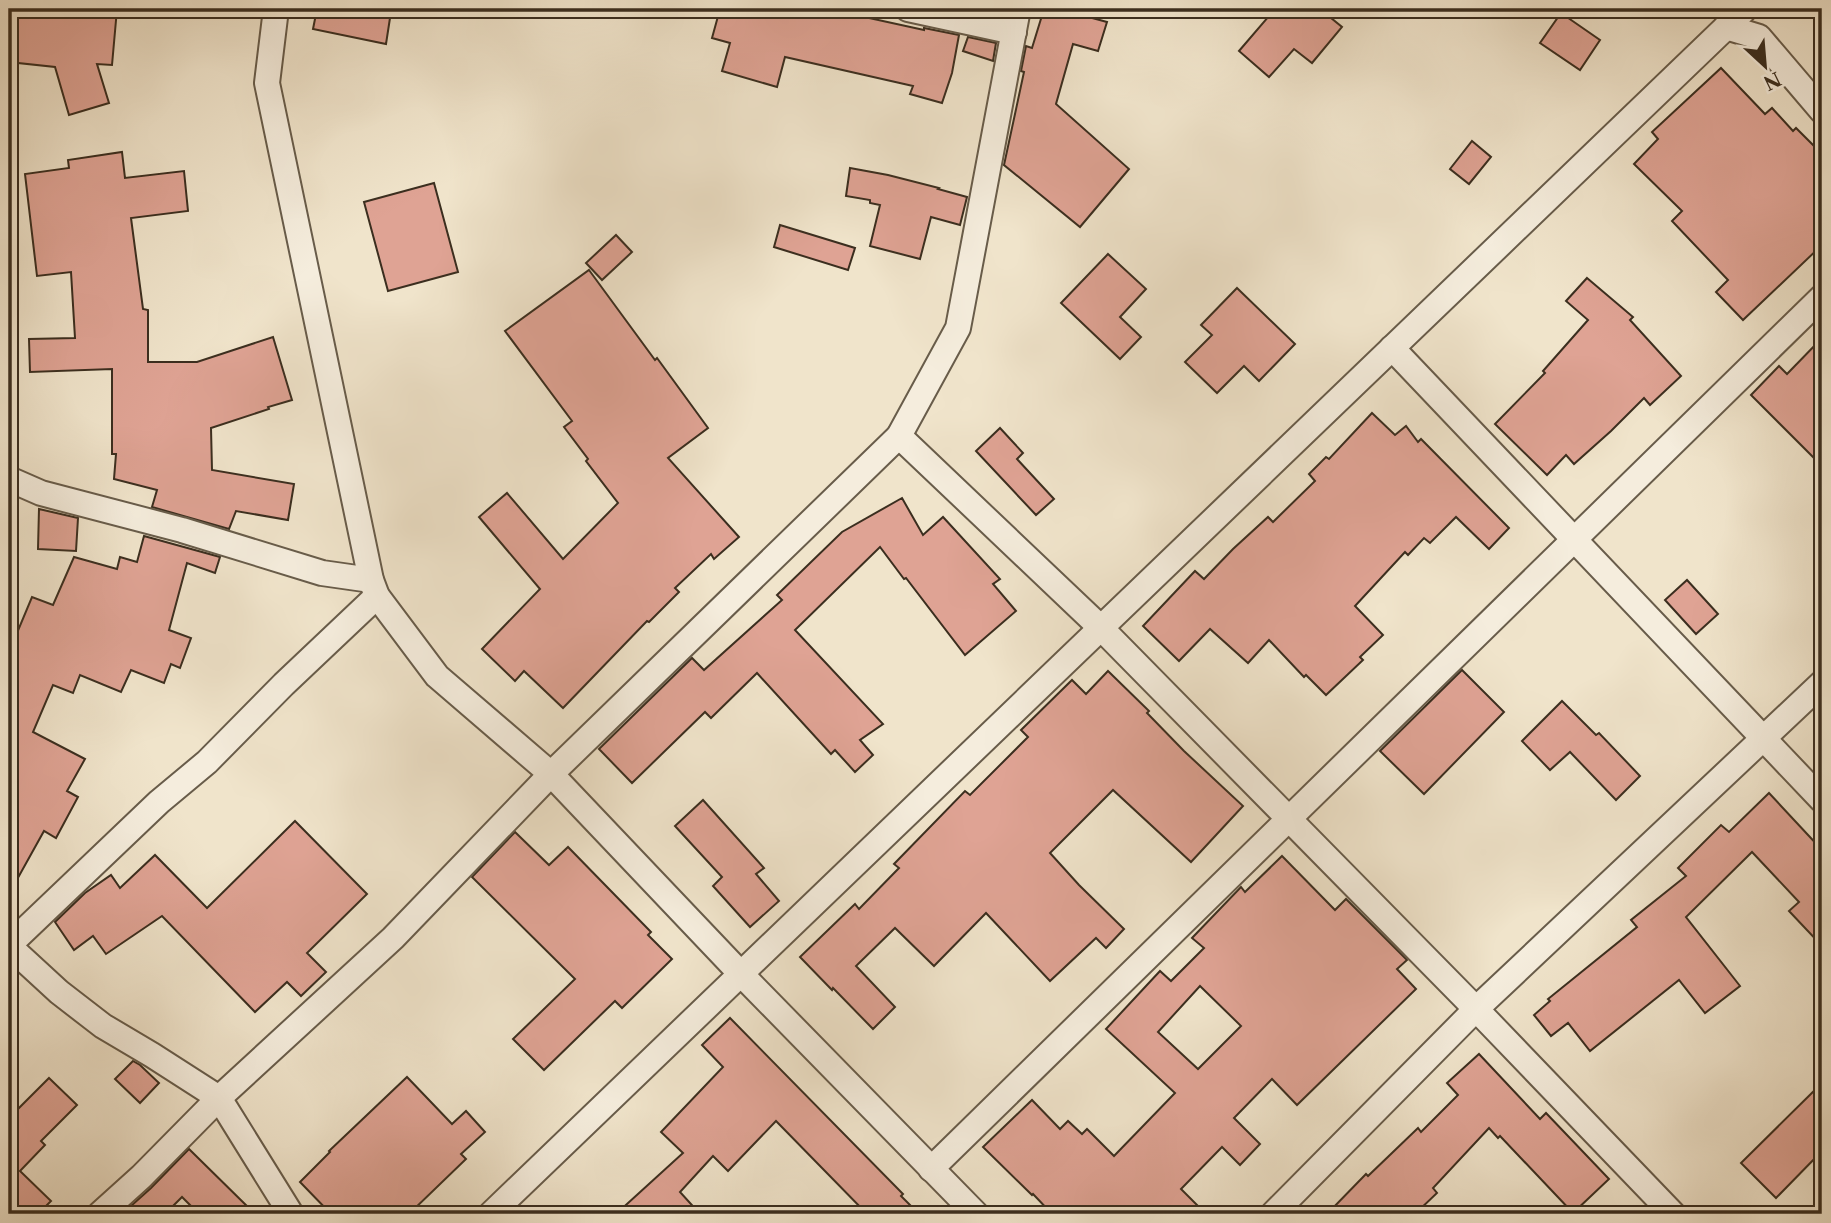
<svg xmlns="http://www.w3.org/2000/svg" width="1831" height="1223" font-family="'Libre Caslon Text',serif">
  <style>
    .building { fill: #dfa394; stroke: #3b2e1f; stroke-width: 2; fill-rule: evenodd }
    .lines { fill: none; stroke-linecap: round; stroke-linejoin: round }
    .minor-casing { stroke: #685c4a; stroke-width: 28 }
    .minor { stroke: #f5eddd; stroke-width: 24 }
  </style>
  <rect width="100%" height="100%" fill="#f0e4cb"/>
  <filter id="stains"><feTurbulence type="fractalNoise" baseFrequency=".00286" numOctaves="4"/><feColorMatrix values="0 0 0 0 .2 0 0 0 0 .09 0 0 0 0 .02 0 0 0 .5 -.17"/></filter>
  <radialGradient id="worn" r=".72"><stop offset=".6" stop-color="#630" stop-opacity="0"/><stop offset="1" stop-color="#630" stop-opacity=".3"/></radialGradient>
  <g class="building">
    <path d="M9,9h108l-5,56 -15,-1 12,39 -40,12 -14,-48 -46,-5z"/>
    <path d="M317,9h58l-2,7 17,2 -4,26 -73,-15z"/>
    <path d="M720,9h108l96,21v-2l35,7 -7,38 -10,30 -32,-9 3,-8 -128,-29 -8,30 -55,-16 8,-28 -18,-5z"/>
    <path d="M1044,9h15l48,13 -9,29 -25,-7 -17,60 73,65 -49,58 -76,-62 20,-93 -3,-1 5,-25 6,2z"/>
    <path d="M1275,9h45l22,18 -30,36 -18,-14 -25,28 -30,-26z"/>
    <path d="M1561,13l39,27 -20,30 -40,-27z"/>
    <path d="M968,37l28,6 -3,18 -30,-10z"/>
    <path d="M1721,68l44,46 7,-6 21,23 3,-3 26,26v91l-79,75 -27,-28 12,-12 -56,-59 10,-10 -48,-47 24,-25 -6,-7z"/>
    <path d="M1472,141l19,16 -22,27 -19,-15z"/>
    <path d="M122,152l3,26 59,-7 4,40 -57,7 12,91 5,1v52h49l76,-25 19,63 -24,7 1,2 -58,19 1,42 82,14 -6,36 -52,-9 -7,18 -77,-22 5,-17 -43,-11 2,-25h-4v-85l-82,3 -1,-33 46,-1 -4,-66 -34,4 -12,-102 44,-6 -1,-8z"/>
    <path d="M850,168l38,7 51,13 -1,1 29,8 -7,28 -29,-8 -11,42 -50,-13 10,-41 -10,-2v-3l-24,-4z"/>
    <path d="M434,183l24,89 -70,19 -24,-89z"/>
    <path d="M780,225l75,23 -7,22 -74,-23z"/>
    <path d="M616,235l16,17 -30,28 -16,-17z"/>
    <path d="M1108,254l38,35 -26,28 21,20 -21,22 -59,-56z"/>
    <path d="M589,270l66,90 2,-2 51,70 -40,30 71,79 -25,22 -3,-5 -36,34 4,4 -30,30 -2,-1 -84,87 -39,-37 -9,10 -33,-32 58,-60 -61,-72 28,-24 56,66 55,-56 -32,-42 2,-2 -24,-32 8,-6 -67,-90z"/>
    <path d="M1587,278l46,39 -3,3 51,56 -31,29 -6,-7 -33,33 -37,33 -8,-9 -19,20 -52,-51 50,-51 -2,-2 45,-51 -22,-19z"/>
    <path d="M1237,288l58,56 -36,37 -15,-15 -27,27 -32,-31 27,-27 -11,-10z"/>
    <path d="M1822,338v128l-71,-71 28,-29 8,8z"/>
    <path d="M1372,413l23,22 11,-9 12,16 3,-3 88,89 -20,21 -33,-32 -26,26 -6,-5 -16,17 -3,-3 -50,54 28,29 -23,22 3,3 -37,35 -20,-20 -2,2 -35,-37 -21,23 -38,-34 -31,32 -36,-35 52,-55 9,8 29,-30 35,-32 5,5 42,-41 -6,-7 17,-17 3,2z"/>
    <path d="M1000,428l23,25 -6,6 37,40 -18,16 -60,-64z"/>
    <path d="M902,498l21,37 20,-18 57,62 -7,5 23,27 -51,44 -59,-77 -2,1 -24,-32 -85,83 88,94 -23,16 13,15 -18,17 -20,-22 -4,4 -74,-81 -46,45 -6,-6 -73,71 -33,-34 93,-91 12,12 78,-70 -5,-5 65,-63z"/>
    <path d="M39,509l39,9 -2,33 -38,-2z"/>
    <path d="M144,536l76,21 -5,16 -28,-10 -18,67 22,8 -11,30 -9,-4 -7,19 -33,-13 -10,22 -41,-17 -7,18 -20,-8 -20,47 52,27 -18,32 11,6 -22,41 -12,-7 -35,63v-264l8,3 15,-36 21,8 21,-48 43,12 3,-12 17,5z"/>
    <path d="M1687,580l31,34 -22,20 -31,-34z"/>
    <path d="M1462,670l42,42 -80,82 -44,-43z"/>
    <path d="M1108,671l41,40 -2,2 37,38 59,55 -52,56 -78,-72 -63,63 29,32 45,44 -18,19 -10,-10 -46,43 -64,-68 -52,53 -39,-38 -39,38 39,41 -22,22 -40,-41 -1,2 -32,-33 55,-53 4,5 40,-41 -5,-4 71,-73 5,4 58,-58 -7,-7 51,-50 14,14z"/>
    <path d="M1562,701l34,34 3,-2 41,43 -24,24 -46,-48 -20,18 -28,-29z"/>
    <path d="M1769,793l53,57v96l-33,-35 10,-9 -47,-50 -66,65 54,69 -35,27 -26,-33 -89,71 -22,-28 -17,13 -17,-21 16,-14 -2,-2 89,-72 -6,-7 55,-44 -8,-8 43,-43 8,7z"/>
    <path d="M703,800l61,68 -8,6 23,27 -29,26 -37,-41 9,-9 -47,-51z"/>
    <path d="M295,821l72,73 -60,59 19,19 -25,24 -14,-14 -32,30 -93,-96 -56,38 -13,-18 -19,14 -19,-28 30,-29 26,-18 9,13 35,-33 52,53z"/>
    <path d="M515,832l34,33 19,-18 83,85 -3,3 24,24 -50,49 -7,-7 -71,69 -31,-31 62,-60 -103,-102z"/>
    <path d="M1282,856l53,54 11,-11 61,61 -10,9 19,20 -119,116 -25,-26 -38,39 26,26 -20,21 -18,-18 -41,42 25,25h-154l-19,-20 -1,1 -49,-48 49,-47 28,29 8,-8 14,13 5,-5 27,27 61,-63 -69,-64 54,-58 11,10 33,-33 -12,-10 49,-51 4,5zM1200,986l41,40 -43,43 -40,-37z"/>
    <path d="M730,1018l173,176 -2,2 18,18h-52l-91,-93 -48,50 -15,-15 -33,36 20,22h-84l67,-61 -22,-21 62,-65 -21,-22z"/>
    <path d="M1479,1054l61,65 6,-6 63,66 -36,34 -73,-77 -2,2 -9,-10 -56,60 4,5 -22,21h-88l39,-40 2,2 50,-48 3,4 37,-37 -11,-12z"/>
    <path d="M133,1061l7,4 19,18 -19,20 -25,-24z"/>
    <path d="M407,1077l45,47 14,-13 19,21 -24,22 5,5 -57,55h-78l-31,-32 30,-30 -1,-1z"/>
    <path d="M49,1078l28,27 -36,36 4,4 -25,26 31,30 -13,13h-15l-14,-14v-82z"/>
    <path d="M1822,1083v68l-46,47 -35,-35z"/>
    <path d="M189,1149l66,65h-56l-17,-17 -17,17h-43l29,-26z"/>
  </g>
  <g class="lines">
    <g class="minor-casing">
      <g id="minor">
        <path d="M276,9l-9,74 104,497 6,16 60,80 114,98 190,200 235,240"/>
        <path d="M908,9l106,23"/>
        <path d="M1726,27l33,10 63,74"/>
        <path d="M1392,348l430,452"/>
        <path d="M899,436l202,192 375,381 197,205"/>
        <path d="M9,479l32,14 141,37 140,43 49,7"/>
        <path d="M9,945l150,-143 48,-40 77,-78 93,-88"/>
        <path d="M9,946l50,46 44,34 49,29 67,43 72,116"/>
        <path d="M931,1169l891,-872"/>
        <path d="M100,1214l41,-37 78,-79 174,-160 158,-164 348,-338 59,-108 60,-319"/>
        <path d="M491,1214l1254,-1205"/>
        <path d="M1273,1214l203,-205 346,-326"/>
      </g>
    </g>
    <use href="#minor" class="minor"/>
  </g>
  <rect width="1831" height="1223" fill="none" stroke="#f0e4cb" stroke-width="35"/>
  <rect x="10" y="10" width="1810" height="1202" fill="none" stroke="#3b2e1f" stroke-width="3.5"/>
  <rect x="18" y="18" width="1796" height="1188" fill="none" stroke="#3b2e1f" stroke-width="2"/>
  <g transform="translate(1765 66) rotate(154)" stroke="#f5eddd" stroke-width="5" paint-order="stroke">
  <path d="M0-5L12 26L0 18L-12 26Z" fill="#3b2e1f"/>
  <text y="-10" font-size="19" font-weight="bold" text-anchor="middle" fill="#3b2e1f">N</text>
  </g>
  <rect width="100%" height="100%" filter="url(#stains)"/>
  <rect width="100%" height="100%" fill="url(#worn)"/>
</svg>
